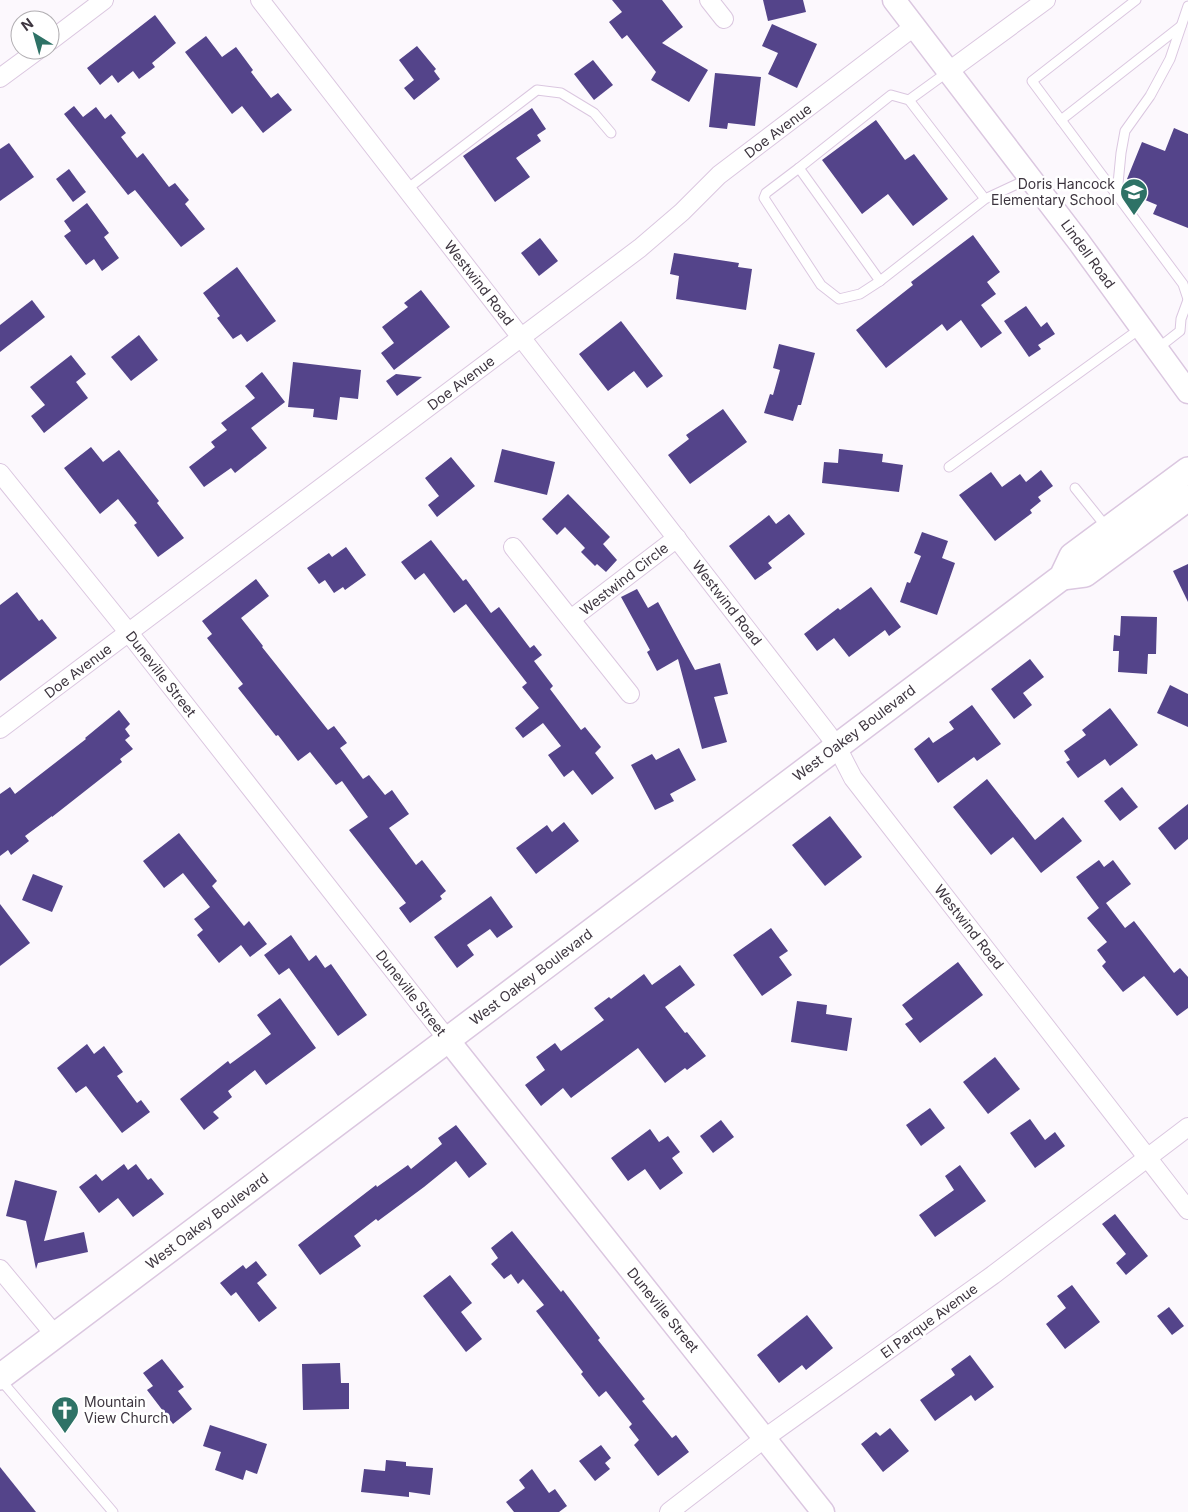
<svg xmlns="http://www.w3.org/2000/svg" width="1188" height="1512" font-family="Inter,sans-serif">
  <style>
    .building { fill: #54448a }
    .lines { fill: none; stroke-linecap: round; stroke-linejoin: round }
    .service-casing { stroke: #dbc7e0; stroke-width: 11 }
    .minor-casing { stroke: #dbc7e0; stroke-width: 20 }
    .tertiary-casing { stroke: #dbc7e0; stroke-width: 25 }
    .secondary-casing { stroke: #dbc7e0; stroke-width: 28 }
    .service { stroke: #fff; stroke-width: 9 }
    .minor { stroke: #fff; stroke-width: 18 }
    .tertiary { stroke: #fff; stroke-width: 22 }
    .secondary { stroke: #fff; stroke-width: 25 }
    .labels { text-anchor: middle; stroke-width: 5; stroke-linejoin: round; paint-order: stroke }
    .street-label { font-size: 14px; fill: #3d353f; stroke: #fff }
    .poi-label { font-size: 14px; fill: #3d353f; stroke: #fff; text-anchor: end }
  </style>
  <rect width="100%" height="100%" fill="#fcf8fd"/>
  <g class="building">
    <path d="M612,0h50l21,27 -21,16 46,27 -19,32 -38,-22 5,-8 -29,-37 -5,4 -13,-17 13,-10z"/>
    <path d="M763,0h40l3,12 -38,9z"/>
    <path d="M155,15l21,28 -24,20 3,4 -16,12 -6,-8 -15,12 -6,-8 -12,10 -13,-17z"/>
    <path d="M772,24l45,20 -20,44 -29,-14 10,-21 -16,-7z"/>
    <path d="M206,36l16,21 14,-10 17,23 -2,2 20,26 7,-5 14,17 -29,23 -21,-27 -10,8 -47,-62z"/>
    <path d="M417,46l19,23 -2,2 6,8 -26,21 -10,-12 10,-8 -15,-20z"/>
    <path d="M593,60l20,25 -19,15 -20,-26z"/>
    <path d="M715,73l46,4 -6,49 -27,-3 -1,6 -18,-2z"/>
    <path d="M74,106l9,11 13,-10 9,12 6,-5 15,19 -5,4 16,21 6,-5 26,34 6,-4 14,17 -4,4 20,25 -24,18 -46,-57 -7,5 -64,-81z"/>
    <path d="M532,108l14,21 -9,6 4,6 -25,17 14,19 -35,25 -32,-46z"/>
    <path d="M876,120l29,40 9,-6 34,45 -35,27 -25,-32 -26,20 -40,-54z"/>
    <path d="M1174,128l14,6v94l-35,-14 4,-9 -19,-8 5,-11 -16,-7 15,-37 23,9z"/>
    <path d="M9,143l25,34 -34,24v-52z"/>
    <path d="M69,169l17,23 -13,10 -17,-23z"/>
    <path d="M87,203l22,30 -5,4 15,21 -17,13 -8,-12 -8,6 -22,-29 7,-5 -7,-10z"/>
    <path d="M973,235l27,37 -13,10 9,12 -15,11 21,28 -21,15 -20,-28 -14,11 -5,-7 -56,44 -30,-38 57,-45 -2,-3z"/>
    <path d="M540,238l18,23 -19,15 -18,-23z"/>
    <path d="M674,253l65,10 -1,4 14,2 -6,41 -70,-11 3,-23 -9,-2z"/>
    <path d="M237,267l39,54 -29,21 -6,-8 -8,5 -16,-21 3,-2 -17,-23z"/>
    <path d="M421,290l29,37 -56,43 -13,-17 13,-10 -12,-16 26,-20 -4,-4z"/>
    <path d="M32,300l13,17 -45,35v-27z"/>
    <path d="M1026,306l15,21 6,-5 8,12 -17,11 3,4 -12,8 -25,-36z"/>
    <path d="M621,321l42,55 -16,12 -13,-17 -26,20 -29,-37z"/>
    <path d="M139,335l19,25 -27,21 -20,-24z"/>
    <path d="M779,344l36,9 -14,52h-3l-5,16 -29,-8 6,-19 3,1 7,-25 -7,-2z"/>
    <path d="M71,355l15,19 -10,8 12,16 -44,35 -13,-17 14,-11 -15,-18z"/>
    <path d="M293,362l68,8 -3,29 -18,-2 -3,23 -24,-3 1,-8 -26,-2z"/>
    <path d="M262,372l23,30 -34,26 16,20 -32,25 -4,-5 -27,19 -15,-20 26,-20 -4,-5 16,-12 -6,-7 34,-25 -10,-12z"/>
    <path d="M396,374l26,3 -25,19 -11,-15z"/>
    <path d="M723,409l24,33 -57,42 -22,-29 21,-16 -3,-4z"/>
    <path d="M91,447l12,15 16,-12 40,51 -2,2 27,35 -26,19 -24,-32 3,-2 -19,-24 -18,15 -36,-46z"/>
    <path d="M502,449l53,13 -8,33 -53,-13z"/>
    <path d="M839,449l44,5 -1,8 21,3 -4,27 -77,-9 2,-21 14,1z"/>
    <path d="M451,457l24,29 -38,31 -9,-12 11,-9 -14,-18z"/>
    <path d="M1041,470l12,16 -15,11 3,4 -11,9 2,3 -37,28 -36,-46 32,-23 11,15 18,-13 6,8z"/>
    <path d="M568,494l42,43 -7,7 14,16 -11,12 -9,-8 -2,2 -14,-14 4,-4 -20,-21 -8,8 -15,-16z"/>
    <path d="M789,514l16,20 -37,29 4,5 -17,12 -26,-34 40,-31 7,9z"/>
    <path d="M922,532l26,9 -6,17 13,5 -18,52 -37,-13 7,-20 3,1 11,-27 -7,-3z"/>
    <path d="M431,540l32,41 3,-2 25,34 8,-6 31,41 4,-3 8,10 -8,6 19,25 -3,3 31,41 4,-3 16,20 -6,6 19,25 -22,17 -19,-25 -9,7 -16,-22 13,-9 -18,-23 -20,15 -8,-10 24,-20 -17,-21 5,-4 -61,-79 -12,9 -30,-40 -9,7 -14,-18z"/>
    <path d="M346,547l20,28 -21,15 -2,-3 -9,6 -9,-13 -6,4 -12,-16 22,-15 3,4z"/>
    <path d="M1188,564v38l-15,-31z"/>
    <path d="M256,579l13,17 -28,22 22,28 -1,1 66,83 6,-4 13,17 -7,5 23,31 6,-4 16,20 7,-5 17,24 -20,14 27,37 6,-5 24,31 -6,5 2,3 -32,24 -11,-15 7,-5 -57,-73 19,-13 -26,-36 -6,4 -26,-33 -12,9 -20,-26 -2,1 -38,-48 5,-4 -36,-46 5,-4 -10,-13z"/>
    <path d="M871,587l30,40 -12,9 -4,-6 -36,27 -15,-19 -17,13 -13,-17 34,-26 2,2z"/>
    <path d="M637,589l11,19 10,-6 37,68 25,-7 8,31 -14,3 13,45 -25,7 -24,-90 -21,12 -10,-19 3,-2 -29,-53z"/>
    <path d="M17,592l22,29 3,-2 15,19 -57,43v-76z"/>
    <path d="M1121,616l36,1 -1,37h-8l-1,20 -29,-2 1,-21h-6l1,-16 6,1z"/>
    <path d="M1030,659l14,18 -21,16 9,12 -18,14 -23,-30z"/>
    <path d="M1170,685l18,9v33l-31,-14z"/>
    <path d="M972,705l29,39 -24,17 -3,-4 -36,26 -24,-34 15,-12 4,6 21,-14 -5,-7z"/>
    <path d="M1110,708l28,37 -28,21 -5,-7 -27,19 -12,-16 4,-2 -6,-9 22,-16 -4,-5z"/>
    <path d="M119,710l11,14 -5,5 5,7 -5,4 8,9 -13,10 2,3 -70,55v-1l-27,20 4,5 -18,14 -3,-5 -8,6v-62l10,-7 5,7 71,-55 -1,-1z"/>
    <path d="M679,748l17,32 -26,14 4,7 -19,9 -24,-45 21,-11 4,6z"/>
    <path d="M987,779l48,61 28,-23 19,24 -41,32 -28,-36 -22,18 -38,-48z"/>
    <path d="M1122,787l16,20 -18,14 -16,-20z"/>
    <path d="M1188,804v35l-13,11 -17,-22z"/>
    <path d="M830,816l32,41 -37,29 -33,-41z"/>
    <path d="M564,822l15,19 -43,33 -20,-26 31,-23 5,7z"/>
    <path d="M179,833l38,48 -5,5 32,40 5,-5 18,23 -17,13 -9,-12 -22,18 -22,-28 6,-5 -9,-11 16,-12 -27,-34 -19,15 -21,-27z"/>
    <path d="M1099,860l5,7 9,-7 18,24 -25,19 19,25 9,-7 40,52 6,-5 8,9v31l-11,8 -33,-40 -21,16 -21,-26 4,-4 -9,-12 10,-8 -20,-24 12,-10 -23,-31z"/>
    <path d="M33,874l30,12 -11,26 -30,-12z"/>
    <path d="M491,896l22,31 -16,11 -7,-9 -23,16 7,10 -17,13 -23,-31z"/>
    <path d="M0,904l30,39 -30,23z"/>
    <path d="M771,928l17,23 -9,6 13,18 -30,21 -29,-41z"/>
    <path d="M291,935l18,26 7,-6 9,13 6,-4 36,51 -29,21 -49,-68 -10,7 -15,-20z"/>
    <path d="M958,962l25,33 -63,48 -15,-19 8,-5 -11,-14z"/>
    <path d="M680,965l15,20 -30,22 20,26 2,-1 19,24 -19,14 -2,-2 -20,15 -27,-35 -67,50 -8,-10 -22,18 -16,-21 20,-15 -9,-13 19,-14 6,8 43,-31 -10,-12 15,-11 2,2 33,-25 8,11z"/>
    <path d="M280,998l36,50 -50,37 -11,-15 -27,21 4,6 -19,15 6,6 -15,12 -24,-31 48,-38 2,3 41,-30 -14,-19z"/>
    <path d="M797,1001l30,4 -1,9 26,4 -5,33 -56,-9z"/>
    <path d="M87,1044l7,10 10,-8 19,26 -6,4 20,27 4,-3 9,12 -28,21 -36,-47 -10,7 -19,-25z"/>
    <path d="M995,1057l25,32 -32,25 -25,-32z"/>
    <path d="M930,1108l15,20 -24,18 -15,-21z"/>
    <path d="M1030,1119l15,21 10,-8 10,14 -30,22 -25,-35z"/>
    <path d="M721,1120l13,17 -21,16 -13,-17z"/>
    <path d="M456,1125l31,39 -18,14 -13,-17 -32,26 -46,34 -2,-2 -22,17 7,10 -41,29 -22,-30 78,-60 1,2 31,-22 3,4 31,-25 -4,-6z"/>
    <path d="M650,1129l9,13 9,-6 12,16 -8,6 11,15 -23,17 -15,-21 -17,12 -17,-23z"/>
    <path d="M124,1164l4,6 8,-6 12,16 3,-2 13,16 -31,23 -15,-19 -19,15 -20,-26 17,-13 6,7z"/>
    <path d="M960,1165l26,36 -51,36 -16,-22 35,-25 -9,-14z"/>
    <path d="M15,1180l42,11 -13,50 40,-9 4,20 -50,11 -2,6 -10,-48 -20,-5z"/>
    <path d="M1115,1214l33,42 -22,19 -10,-12 10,-9 -24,-30z"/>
    <path d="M512,1231l49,61 2,-2 37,48 -2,2 47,59 -3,2 30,37 4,-3 13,17 -31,24 -24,-31 5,-5 -10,-13 3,-3 -26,-33 -7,6 -18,-23 2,-2 -47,-61 8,-6 -21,-26 -5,5 -7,-10 -7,5 -13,-15 7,-6 -7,-10z"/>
    <path d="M256,1261l11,14 -10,8 20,25 -18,14 -23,-30 -5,4 -11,-13 23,-18 3,4z"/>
    <path d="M450,1275l22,28 -11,9 21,27 -16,13 -43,-56z"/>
    <path d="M1072,1285l28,37 -35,27 -19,-25 20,-16 -9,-12z"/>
    <path d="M1169,1307l15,19 -12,9 -15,-19z"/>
    <path d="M807,1315l26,33 -27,22 -4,-5 -23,18 -22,-28z"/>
    <path d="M970,1355l24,32 -19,14 -4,-6 -36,26 -15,-21 35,-25 -4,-6z"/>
    <path d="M162,1359l22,28 -6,4 14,18 -19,15 -26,-34 6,-4 -10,-13z"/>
    <path d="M340,1363l1,20h8v26l-46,1 -1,-46z"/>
    <path d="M210,1425l57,19 -10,30 -11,-4 -3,10 -28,-10 6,-18 -18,-6z"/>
    <path d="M890,1428l19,23 -26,21 -22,-28 15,-12 4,4z"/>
    <path d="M601,1445l10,13 -6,5 5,6 -15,12 -16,-20z"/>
    <path d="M386,1460l20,2v4l27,2 -3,27 -21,-3v5l-48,-5 3,-23 21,2z"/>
    <path d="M0,1467l36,45h-36z"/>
    <path d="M532,1469l17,24 6,-4 12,17 -8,6h-45l-8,-10 19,-14 -6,-8z"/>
  </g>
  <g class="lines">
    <g class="service-casing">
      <g id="service">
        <path d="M1136,0l-104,81 151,203 5,15"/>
        <path d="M909,100l40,-29"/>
        <path d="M1061,120l120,-94"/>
        <path d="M799,168l-33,25 -2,5 57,87 18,14 21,-5 20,-13"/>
        <path d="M407,189l130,-99 24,3 33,20 17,20"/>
        <path d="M1117,194l4,-41 4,-22 25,-35 20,-37 18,-53"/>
        <path d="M985,199l-76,-99 -18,-5 -92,73 81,113 105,-82 45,-21"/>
        <path d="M1157,349l23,-18 1,-12 7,-19"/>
        <path d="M949,467l192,-139"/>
        <path d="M1075,488l33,41"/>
        <path d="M0,1379l113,133"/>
      </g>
    </g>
    <g class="minor-casing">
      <g id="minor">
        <path d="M260,0l568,734 9,13 16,31 335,432"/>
        <path d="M709,0l15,19"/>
        <path d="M50,41l54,-41"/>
        <path d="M949,71l97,-71"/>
        <path d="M0,78l38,-28"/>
        <path d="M0,473l129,160 319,407"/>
        <path d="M513,547l117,147"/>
        <path d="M571,619l106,-81"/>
        <path d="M0,729l640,-481 42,-36 37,-37 196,-149"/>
        <path d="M0,1269l55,66"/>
        <path d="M669,1512l96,-74 228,-163 195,-148"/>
      </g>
    </g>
    <g class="tertiary-casing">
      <g id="tertiary">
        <path d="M894,0l185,242 109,150"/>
        <path d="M448,1040l375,472"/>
      </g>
    </g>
    <g class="secondary-casing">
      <g id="secondary">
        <path d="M1062,577l23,-3 103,-76"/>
        <path d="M0,1377l1062,-800 10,-21 116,-86"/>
      </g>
    </g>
    <use href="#service" class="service"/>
    <use href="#minor" class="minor"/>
    <use href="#tertiary" class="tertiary"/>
    <use href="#secondary" class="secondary"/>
  </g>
  <defs>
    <g id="school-pin" transform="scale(1.4375)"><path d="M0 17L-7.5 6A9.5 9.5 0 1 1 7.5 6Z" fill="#2e7266" stroke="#fff"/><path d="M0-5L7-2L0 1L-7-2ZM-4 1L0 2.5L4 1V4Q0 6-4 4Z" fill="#fff"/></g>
    <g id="church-pin" transform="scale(1.4375)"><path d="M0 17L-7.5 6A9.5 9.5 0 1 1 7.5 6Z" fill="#2e7266" stroke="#fff"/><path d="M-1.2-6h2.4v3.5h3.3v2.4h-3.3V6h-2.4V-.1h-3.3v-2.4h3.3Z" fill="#fff"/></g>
  </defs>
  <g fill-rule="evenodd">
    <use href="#school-pin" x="1134" y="192"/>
    <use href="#church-pin" x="65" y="1410"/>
  </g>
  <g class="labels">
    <g class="street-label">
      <text transform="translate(778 131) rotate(-37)" y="5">Doe Avenue</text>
      <text transform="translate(1088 254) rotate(54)" y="5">Lindell Road</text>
      <text transform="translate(479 283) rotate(52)" y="5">Westwind Road</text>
      <text transform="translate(461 383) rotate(-37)" y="5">Doe Avenue</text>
      <text transform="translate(624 579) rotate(-38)" y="5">Westwind Circle</text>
      <text transform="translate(727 603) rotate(52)" y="5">Westwind Road</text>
      <text transform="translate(78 671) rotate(-37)" y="5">Doe Avenue</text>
      <text transform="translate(161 674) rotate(52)" y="5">Duneville Street</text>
      <text transform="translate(854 733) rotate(-37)" y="5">West Oakey Boulevard</text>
      <text transform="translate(969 927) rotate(52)" y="5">Westwind Road</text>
      <text transform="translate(531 977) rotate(-37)" y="5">West Oakey Boulevard</text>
      <text transform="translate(411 993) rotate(52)" y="5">Duneville Street</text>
      <text transform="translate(207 1221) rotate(-37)" y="5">West Oakey Boulevard</text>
      <text transform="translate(663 1310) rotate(51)" y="5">Duneville Street</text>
      <text transform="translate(929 1321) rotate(-36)" y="5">El Parque Avenue</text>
    </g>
    <g class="poi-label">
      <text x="1115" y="189">Doris Hancock<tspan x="1115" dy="16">Elementary School</tspan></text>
      <text x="84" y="1407" text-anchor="start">Mountain<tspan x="84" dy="16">View Church</tspan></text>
    </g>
  </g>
  <g transform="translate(35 35) rotate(323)"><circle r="24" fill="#ffffff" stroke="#b1aeb2"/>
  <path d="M0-4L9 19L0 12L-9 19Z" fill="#2e7266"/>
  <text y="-8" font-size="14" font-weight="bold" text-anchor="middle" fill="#3d353f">N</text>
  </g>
</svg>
